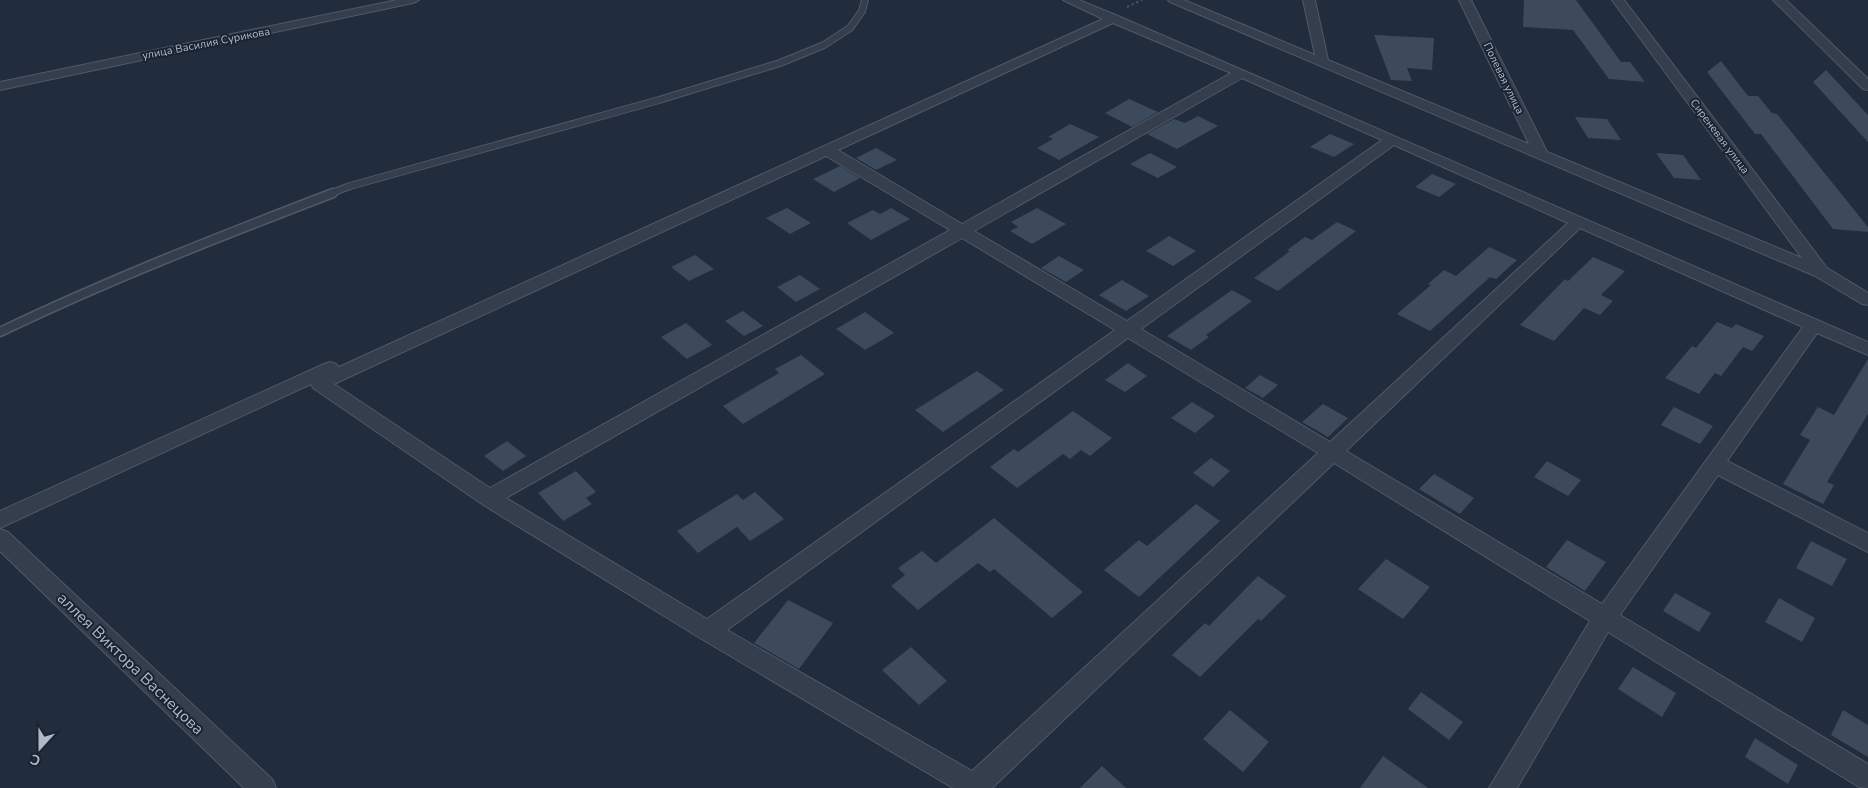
<svg xmlns="http://www.w3.org/2000/svg" width="1868" height="788" font-family="'Nunito Sans',sans-serif">
  <style>
    .building { fill: #3d4a5c }
    .lines { fill: none; stroke-linecap: round; stroke-linejoin: round }
    .lane-far1-casing { stroke: #505967; stroke-width: 8 }
    .lane-casing { stroke: #505967; stroke-width: 11 }
    .street-casing { stroke: #505967; stroke-width: 2 }
    .path { stroke: #41575b; stroke-width: 2; stroke-dasharray: 2.5 2.5; stroke-linecap: butt }
    .lane-far1 { stroke: #353e4d; stroke-width: 6 }
    .lane { stroke: #353e4d; stroke-width: 8 }
    .street { fill: #353e4d; fill-rule: evenodd }
    .labels { text-anchor: middle; stroke-width: 4; stroke-linejoin: round; paint-order: stroke }
    .far-street-label { font-size: 11px; fill: #b0b9c8; stroke: #1a2331 }
    .near-street-label { font-size: 16px; fill: #b0b9c8; stroke: #1a2331 }
  </style>
  <rect width="100%" height="100%" fill="#212c3d"/>
  <g class="building">
    <path d="M1524,0h52l45,62h9l15,20 -36,-3 -36,-49 -50,-3z"/>
    <path d="M1374,35l60,3 -2,32 -25,-2 5,13 -21,-1z"/>
    <path d="M1721,61l27,35h10l14,17 5,1 91,113v5l-35,-3 -72,-95h-6l-48,-62z"/>
    <path d="M1826,70l42,45v27l-55,-60z"/>
    <path d="M1129,99l29,13 -26,15 -27,-14z"/>
    <path d="M1198,116l20,10 -41,23 -30,-15 27,-15 11,4z"/>
    <path d="M1575,117l32,2 14,21 -33,-2z"/>
    <path d="M1070,124l29,13 -40,23 -22,-12 16,-9 -5,-2z"/>
    <path d="M1330,134l24,10 -20,13 -24,-10z"/>
    <path d="M876,148l21,12 -21,10 -20,-12z"/>
    <path d="M1150,153l27,14 -19,11 -28,-14z"/>
    <path d="M1656,153l27,2 18,25 -27,-2z"/>
    <path d="M840,166l20,12 -26,14 -21,-13z"/>
    <path d="M1432,174l24,10 -17,13 -24,-10z"/>
    <path d="M787,208l24,15 -21,11 -24,-16z"/>
    <path d="M891,208l19,11 -39,21 -24,-17 26,-13 7,4z"/>
    <path d="M1037,208l29,16 -34,20 -22,-13 8,-4 -7,-5z"/>
    <path d="M1337,222l19,9 -78,60 -24,-13 36,-27 -3,-1 18,-13 7,3z"/>
    <path d="M1169,236l27,15 -23,15 -27,-15z"/>
    <path d="M1489,247l28,13 -21,19 -6,-2 -60,54 -33,-17 34,-29 -3,-1 16,-14 12,6z"/>
    <path d="M695,255l19,14 -25,12 -18,-14z"/>
    <path d="M1059,256l25,14 -18,12 -25,-14z"/>
    <path d="M1593,257l32,14 -24,24 12,6 -13,14 -16,-7 -30,33 -34,-16 45,-46 3,2z"/>
    <path d="M800,275l20,14 -24,13 -19,-15z"/>
    <path d="M1122,280l27,16 -23,15 -27,-16z"/>
    <path d="M1232,290l20,11 -46,34 3,2 -18,13 -24,-14z"/>
    <path d="M743,311l20,15 -19,10 -19,-15z"/>
    <path d="M865,312l29,21 -29,17 -29,-21z"/>
    <path d="M1717,322l15,6 4,-4 28,12 -12,15 -9,-4 -22,29 -6,-3 -16,21 -34,-16 27,-32 4,2z"/>
    <path d="M686,323l26,22 -25,14 -26,-22z"/>
    <path d="M801,355l24,19 -82,50 -20,-18 56,-33 -4,-4z"/>
    <path d="M1868,359v55l-41,68 7,3 -11,19 -40,-20 27,-44 -10,-5 18,-28 16,8z"/>
    <path d="M1128,363l19,13 -22,16 -20,-12z"/>
    <path d="M977,371l27,19 -61,42 -28,-22z"/>
    <path d="M1260,375l18,10 -15,13 -18,-10z"/>
    <path d="M1192,402l23,14 -20,17 -24,-15z"/>
    <path d="M1323,404l25,14 -20,19 -26,-15z"/>
    <path d="M1674,407l39,19 -13,18 -39,-19z"/>
    <path d="M1073,411l39,27 -22,18 -9,-6 -11,9 -7,-5 -46,34 -27,-21 24,-18 4,3z"/>
    <path d="M507,441l19,15 -23,15 -19,-15z"/>
    <path d="M1211,458l19,13 -17,16 -20,-14z"/>
    <path d="M1547,461l34,19 -13,16 -34,-19z"/>
    <path d="M576,471l20,21 -10,6 6,6 -29,17 -25,-28z"/>
    <path d="M1434,474l40,24 -14,16 -41,-25z"/>
    <path d="M755,492l29,27 -34,22 -13,-14 -39,26 -21,-22 60,-37 6,6z"/>
    <path d="M1196,504l24,17 -81,76 -35,-27 35,-30 8,6z"/>
    <path d="M994,518l89,74 -31,26 -58,-49 -4,3 -12,-9 -60,47 -27,-24 14,-11 -7,-7 24,-17 14,12z"/>
    <path d="M1567,540l39,22 -21,29 -39,-24z"/>
    <path d="M1811,541l36,18 -15,27 -36,-18z"/>
    <path d="M1386,559l44,28 -27,32 -45,-30z"/>
    <path d="M1258,576l28,20 -25,25 -3,-2 -58,58 -28,-22 33,-32 4,3z"/>
    <path d="M1675,593l36,20 -12,19 -36,-21z"/>
    <path d="M1779,598l36,20 -13,24 -37,-20z"/>
    <path d="M788,600l45,23 -34,46 -45,-26z"/>
    <path d="M911,647l36,34 -28,24 -37,-35z"/>
    <path d="M1633,667l43,26 -14,24 -44,-28z"/>
    <path d="M1421,692l42,30 -14,18 -41,-31z"/>
    <path d="M1230,710l39,32 -26,30 -40,-33z"/>
    <path d="M1843,710l25,15v32l-37,-22z"/>
    <path d="M1755,738l43,27 -10,19 -43,-27z"/>
    <path d="M1383,756l45,32h-68z"/>
    <path d="M1102,766l24,22h-46z"/>
  </g>
  <g class="lines">
    <g class="lane-far1-casing">
      <path id="lane-far1" d="M329,194l21,-8 309,-86 121,-37 44,-18 26,-17 12,-17 3,-11"/>
    </g>
    <g class="lane-casing">
      <path id="lane" d="M0,332c108,-52 221,-96 333,-139"/>
    </g>
    <g class="street-casing">
      <g id="street">
        <path d="M397,0h22l-6,3 -413,87v-8z"/>
        <path d="M1063,0h16l39,16 750,326v13l-51,-22 -90,128 141,72v19l-150,-77 -98,140 248,149v24l-9,-1 -251,-155 -91,156h-28l101,-167 -256,-158 -342,325h-39l-253,-150 -218,-134 -169,-116 -2,-4 -311,144v-17l324,-147 6,-2 6,2 3,3 764,-348zM1113,23l118,50 -269,151 -124,-74zM1242,78l140,62 -255,181 -153,-90zM1394,145l174,78 -238,219 -189,-113zM826,156l124,74 -460,258 -156,-104zM1580,228l223,99 -201,277 -256,-153zM962,238l153,92 -408,289 -201,-121zM1128,338l190,115 -346,318 -245,-141z"/>
        <path d="M1168,0h16l131,55 -12,-55h12l13,60 201,84 -70,-144h12l76,152 255,106 -190,-258h12l203,268 41,25v12l-6,-1 -47,-28 -645,-274z"/>
        <path d="M1773,0h13l82,79v11l-5,-1z"/>
        <path d="M0,529l8,3 264,247 4,9h-32l-244,-237z"/>
      </g>
    </g>
    <path class="path" d="M1127,7l15,-7"/>
    <use href="#lane-far1" class="lane-far1"/>
    <use href="#lane" class="lane"/>
    <use href="#street" class="street"/>
  </g>
  <g class="labels">
    <g class="far-street-label">
      <text transform="translate(206 43) rotate(-11)" y="4">улица Василия Сурикова</text>
      <text transform="translate(1504 78) rotate(64)" y="4">Полевая улица</text>
      <text transform="translate(1720 136) rotate(53)" y="4">Сиреневая улица</text>
    </g>
    <g class="near-street-label">
      <text transform="translate(131 663) rotate(44)" y="6">аллея Виктора Васнецова</text>
    </g>
  </g>
  <g transform="translate(40 748) rotate(201)" stroke="#1a2331" stroke-width="4" paint-order="stroke">
  <path d="M0-4L9 19L0 12L-9 19Z" fill="#b0b9c8"/>
  <text y="-8" font-size="14" font-weight="bold" text-anchor="middle" fill="#b0b9c8">С</text>
  </g>
</svg>
